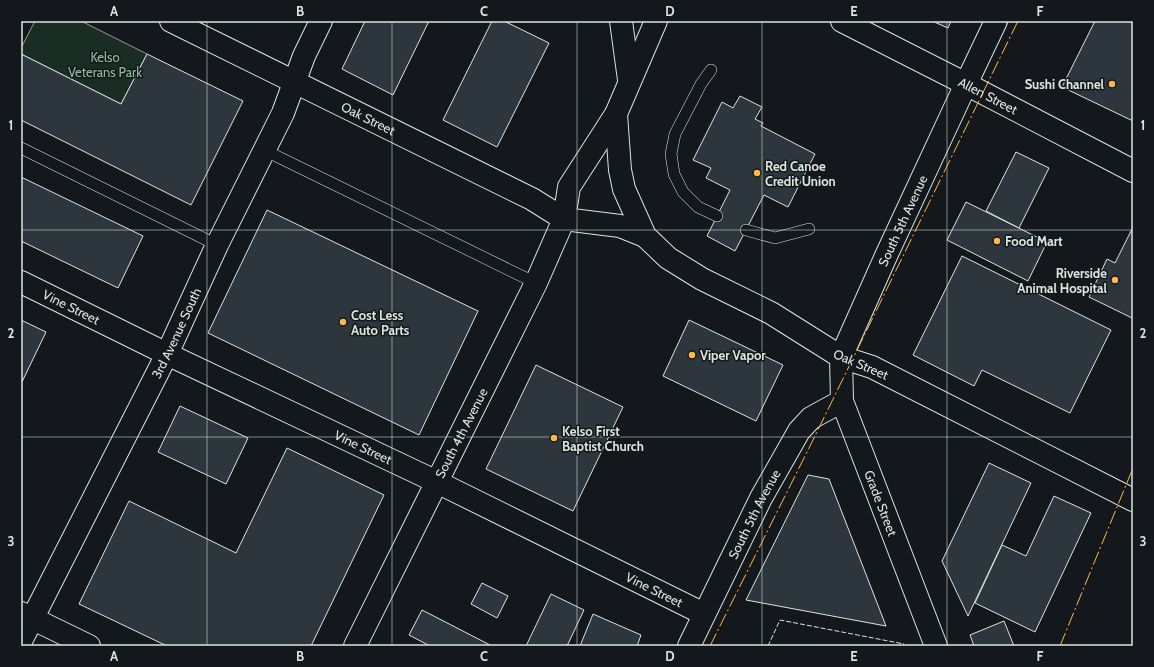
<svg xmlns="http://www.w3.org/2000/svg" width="1154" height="667" font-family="Cabin,sans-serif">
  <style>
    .green { fill: #1a2d24; stroke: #939e99 }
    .building { fill: #2c363c; stroke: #d8e6dc }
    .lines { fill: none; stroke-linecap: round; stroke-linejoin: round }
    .service-casing { stroke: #d8e6dc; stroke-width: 12 }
    .minor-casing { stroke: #d8e6dc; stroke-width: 24 }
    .secondary-casing { stroke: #d8e6dc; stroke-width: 24 }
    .primary-casing { stroke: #d8e6dc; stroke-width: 24 }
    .service { stroke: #14181c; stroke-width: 11 }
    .minor { stroke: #14181c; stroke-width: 22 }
    .secondary { stroke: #14181c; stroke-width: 22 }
    .primary { stroke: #14181c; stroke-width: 22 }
    .fence { stroke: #d8e6dc; stroke-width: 1; stroke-dasharray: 5 2; stroke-linecap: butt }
    .power { stroke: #ffb74d; stroke-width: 1; stroke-dasharray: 14 3 2 3; stroke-linecap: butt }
    .grid { fill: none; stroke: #d8e6dc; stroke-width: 1; stroke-opacity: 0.55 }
    .poi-dot { fill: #ffb74d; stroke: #14181c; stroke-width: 1.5 }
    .labels { text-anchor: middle; stroke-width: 3; stroke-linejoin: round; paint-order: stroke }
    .park-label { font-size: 13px; fill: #8ac095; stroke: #14181c }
    .poi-label { font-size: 13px; font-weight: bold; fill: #d8e6dc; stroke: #14181c; text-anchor: start }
    .street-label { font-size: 13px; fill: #d8e6dc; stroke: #14181c }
    .neatline { fill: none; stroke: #d8e6dc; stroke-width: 1.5 }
    .grid-label { font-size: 13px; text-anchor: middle; font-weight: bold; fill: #d8e6dc }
  </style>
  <rect width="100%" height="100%" fill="#14181c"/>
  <path class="green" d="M35,21h46l66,33 -26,50 -100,-50v-6z"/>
  <g class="building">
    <path d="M365,21h64l-36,74 -51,-26z"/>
    <path d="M492,21h12l45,22 -52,104 -54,-27z"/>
    <path d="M932,21h19l-3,7z"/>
    <path d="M1095,21h38v100l-71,-34z"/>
    <path d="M21,54l100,50 26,-50 96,47 -52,104 -170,-85z"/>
    <path d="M740,96l22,11 -7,12 8,4 -2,3 54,28 -27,53 -24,-12 -29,56 -28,-15 23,-46 -24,-12 5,-10 -18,-8 29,-58 11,6z"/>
    <path d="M1016,152l33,16 -30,60 -33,-17z"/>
    <path d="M21,177l122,59 -25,52 -97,-47z"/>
    <path d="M966,202l81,40 -19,39 -81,-41z"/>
    <path d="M267,210l211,101 -59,124 -211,-102z"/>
    <path d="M1133,227v88l-1,3 -43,-21 18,-38 8,4z"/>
    <path d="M962,256l149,74 -41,83 -88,-43 -8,16 -61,-31z"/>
    <path d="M21,320l25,12 -25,52z"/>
    <path d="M689,320l94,45 -27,56 -93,-45z"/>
    <path d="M536,365l87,42 -50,104 -87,-42z"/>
    <path d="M180,406l68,32 -22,46 -68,-32z"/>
    <path d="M287,448l97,47 -73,151h-144l-88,-42 50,-103 107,52z"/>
    <path d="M989,463l42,20 -63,133 -26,-55z"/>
    <path d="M808,475l21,4 57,147 -140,-26z"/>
    <path d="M1054,496l37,17 -56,119 -60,-29 27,-58 24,11z"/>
    <path d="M482,583l26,13 -11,22 -26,-14z"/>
    <path d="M551,594l33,16 -17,36h-41z"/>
    <path d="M422,610l70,36h-62l-21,-11z"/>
    <path d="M593,614l48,21 -4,11h-57z"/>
    <path d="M1004,621l10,25h-40l-4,-11z"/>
  </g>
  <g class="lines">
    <g class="service-casing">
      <g id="service">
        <path d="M711,70l-10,14 -26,50 -4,20 3,20 9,18 15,15 19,9"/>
        <path d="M21,148l196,97"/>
        <path d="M264,150l272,133"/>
        <path d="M746,230l29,8 34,-9"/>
      </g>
    </g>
    <g class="minor-casing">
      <g id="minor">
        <path id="s1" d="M171,21l361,178 32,20 -28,64 -181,363"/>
        <path id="s2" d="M21,282l146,72 270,128 267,132"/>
        <path d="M841,357l31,10 261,133"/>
        <path d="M21,613l68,33"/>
        <path id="s3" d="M21,641l146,-287 50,-109 66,-132 21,-57 17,-35"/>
        <path id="s4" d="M689,646l72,-148 38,-67 12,-13 31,-17"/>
      </g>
    </g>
    <g class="secondary-casing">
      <g id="secondary">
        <path d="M621,21l8,59"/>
        <path d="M656,21l-40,93 4,56 4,19 21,47 23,22 34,21 69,34 70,44"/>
        <path d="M616,114l-47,73 -5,32 56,7 25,10"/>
        <path id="s5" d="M936,646l-94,-245 -1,-44 45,-101 80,-172"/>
      </g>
    </g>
    <g class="primary-casing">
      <g id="primary">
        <path id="s6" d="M842,21l124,63 167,87"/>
        <path d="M966,84l30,-63"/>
      </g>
    </g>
    <use href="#service" class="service"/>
    <use href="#minor" class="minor"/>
    <use href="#secondary" class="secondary"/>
    <use href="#primary" class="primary"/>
    <path class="fence" d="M768,646l12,-26 124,24v2"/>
    <g class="power">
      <path d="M710,646l103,-206 205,-419"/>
      <path d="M1060,646l73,-178"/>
    </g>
  </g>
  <path class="grid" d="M207,21v625M392,21v625M577,21v625M762,21v625M947,21v625M21,230h1112M21,437h1112"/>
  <g class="poi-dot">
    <circle cx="1112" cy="84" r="4"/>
    <circle cx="757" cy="173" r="4"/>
    <circle cx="997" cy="241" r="4"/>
    <circle cx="1115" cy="280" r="4"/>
    <circle cx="343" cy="322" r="4"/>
    <circle cx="692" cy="355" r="4"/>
    <circle cx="554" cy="438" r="4"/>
  </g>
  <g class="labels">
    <g class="park-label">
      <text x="105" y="62">Kelso<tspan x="105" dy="15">Veterans Park</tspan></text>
    </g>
    <g class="poi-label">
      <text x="1104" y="89" text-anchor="end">Sushi Channel</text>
      <text x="765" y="171">Red Canoe<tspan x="765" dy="15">Credit Union</tspan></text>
      <text x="1005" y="246">Food Mart</text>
      <text x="1107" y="278" text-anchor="end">Riverside<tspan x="1107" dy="15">Animal Hospital</tspan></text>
      <text x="351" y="320">Cost Less<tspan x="351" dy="15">Auto Parts</tspan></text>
      <text x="700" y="360">Viper Vapor</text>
      <text x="562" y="436">Kelso First<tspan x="562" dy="15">Baptist Church</tspan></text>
    </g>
    <g class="street-label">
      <text dy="5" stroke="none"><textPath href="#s6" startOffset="164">Allen Street</textPath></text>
      <text dy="5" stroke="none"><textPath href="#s1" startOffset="220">Oak Street</textPath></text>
      <text dy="5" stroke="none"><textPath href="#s5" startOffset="456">South 5th Avenue</textPath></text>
      <text dy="5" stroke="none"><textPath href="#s2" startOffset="56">Vine Street</textPath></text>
      <text dy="5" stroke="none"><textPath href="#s3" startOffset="345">3rd Avenue South</textPath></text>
      <text transform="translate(861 364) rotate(23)" y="5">Oak Street</text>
      <text transform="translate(461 433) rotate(-63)" y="5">South 4th Avenue</text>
      <text dy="5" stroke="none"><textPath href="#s2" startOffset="380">Vine Street</textPath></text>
      <text transform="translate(881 503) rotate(69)" y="5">Grade Street</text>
      <text dy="5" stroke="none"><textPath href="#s4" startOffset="147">South 5th Avenue</textPath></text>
      <text dy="5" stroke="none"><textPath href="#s2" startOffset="704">Vine Street</textPath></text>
    </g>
  </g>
  <rect width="1154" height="667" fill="none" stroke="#14181c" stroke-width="44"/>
  <rect x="22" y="22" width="1110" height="623" class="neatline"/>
  <g class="grid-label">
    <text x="114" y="16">A</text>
    <text x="300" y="16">B</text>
    <text x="484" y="16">C</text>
    <text x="670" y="16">D</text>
    <text x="854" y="16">E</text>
    <text x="1040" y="16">F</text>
    <text x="11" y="130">1</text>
    <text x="1143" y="130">1</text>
    <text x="11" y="338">2</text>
    <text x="1143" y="338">2</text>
    <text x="11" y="546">3</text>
    <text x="1143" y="546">3</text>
    <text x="114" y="661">A</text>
    <text x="300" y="661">B</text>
    <text x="484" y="661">C</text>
    <text x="670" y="661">D</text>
    <text x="854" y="661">E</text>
    <text x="1040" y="661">F</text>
  </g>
</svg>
